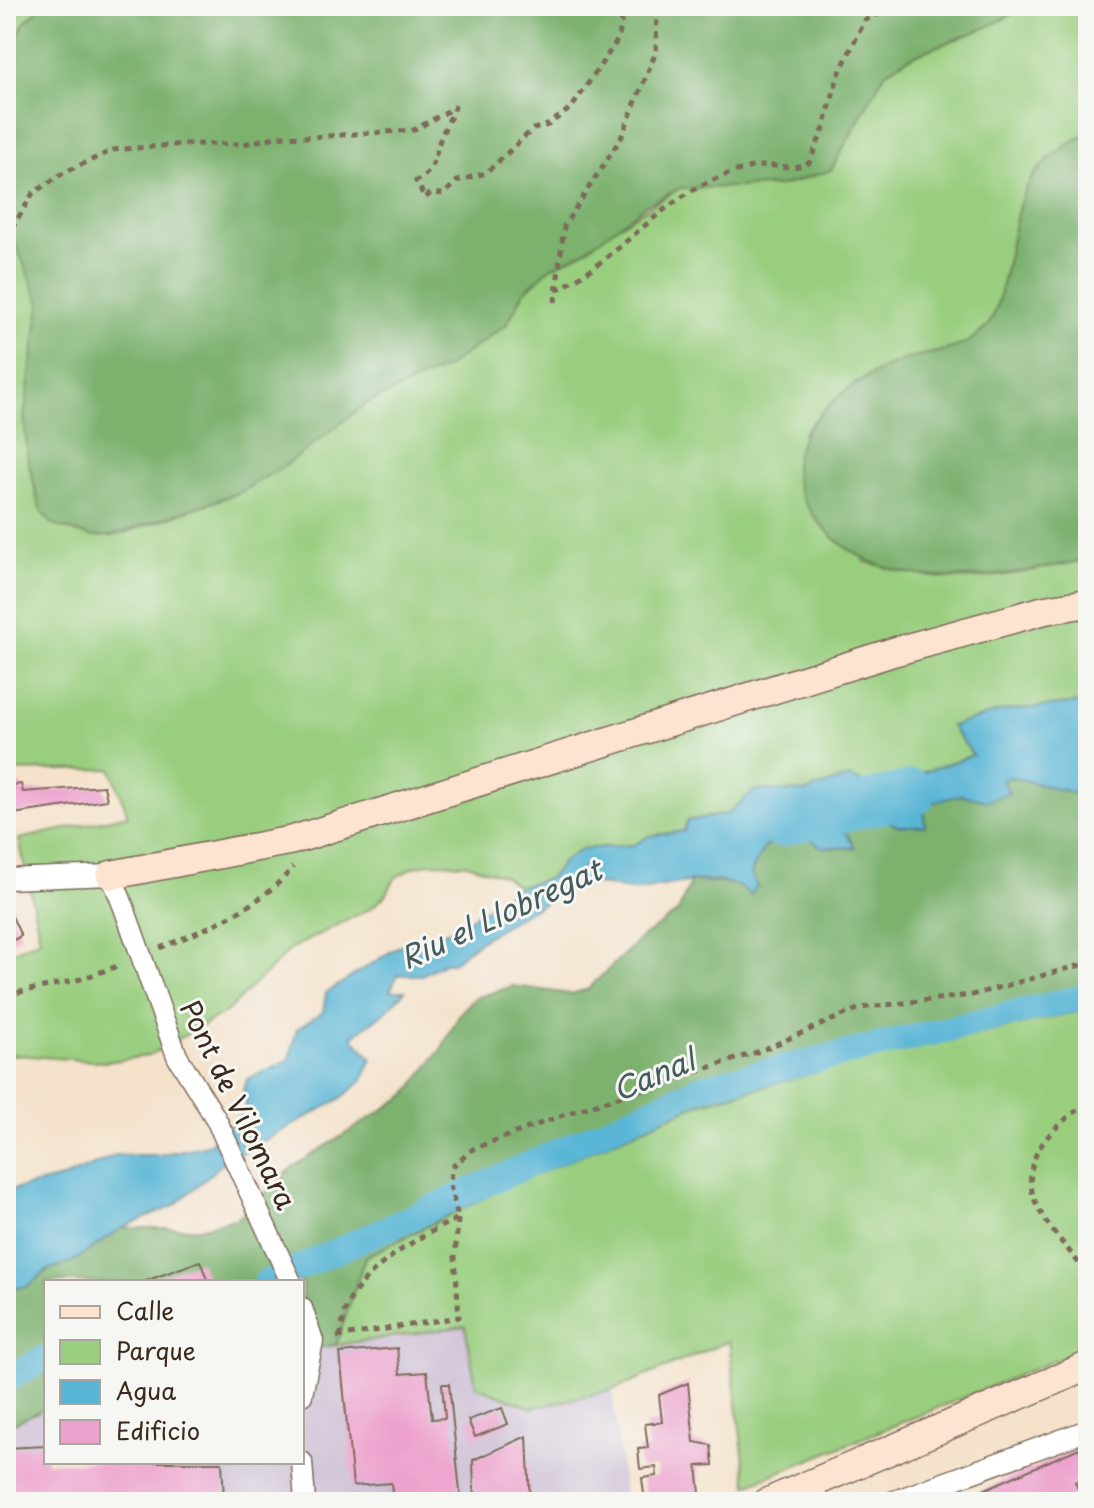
<svg xmlns="http://www.w3.org/2000/svg" width="1094" height="1508" font-family="'Playpen Sans',sans-serif">
  <style>
    .industrial { fill: #ccbed4 }
    .green { fill: #9ace7f; stroke: #6a7c4e; stroke-width: 2 }
    .forest { fill: #7bb16e; stroke: #5b6e46; stroke-width: 2 }
    .water { fill: #58b5d6; stroke: #4a707a; stroke-width: 2 }
    .lines { fill: none; stroke-linecap: round; stroke-linejoin: round }
    .canal { stroke: #58b5d6; stroke-width: 26 }
    .river { stroke: #58b5d6; stroke-width: 46 }
    .building { fill: #eda1cd }
    .street-casing { stroke: #7c6a5a; stroke-width: 23 }
    .secondary-casing { stroke: #7c6a5a; stroke-width: 31 }
    .path { stroke: #7c6a5a; stroke-width: 5; stroke-dasharray: 6 6; stroke-linecap: butt }
    .street { stroke: #fff; stroke-width: 20 }
    .secondary { stroke: #fde4d1; stroke-width: 28 }
    .street-bridge-casing { stroke: #7c6a5a; stroke-width: 23; stroke-linecap: butt }
    .street-bridge { stroke: #fff; stroke-width: 20 }
    .labels { text-anchor: middle; stroke-width: 6; stroke-linejoin: round; paint-order: stroke }
    .street-label { font-size: 28px; fill: #3b2a1e; stroke: #f6f6f2 }
    .water-label { font-size: 30px; font-style: italic; fill: #455b5e; stroke: #f6f6f2 }
  </style>
  <rect width="100%" height="100%" fill="#f6f6f2"/>
  <filter id="ink" filterUnits="userSpaceOnUse"><feTurbulence type="fractalNoise" baseFrequency=".0125" numOctaves="2"/><feDisplacementMap in="SourceGraphic" scale="16" xChannelSelector="R" yChannelSelector="G"/><feConvolveMatrix kernelMatrix="1 2 1 2 8 2 1 2 1" color-interpolation-filters="sRGB"/></filter>
  <filter id="wash" filterUnits="userSpaceOnUse"><feTurbulence type="fractalNoise" baseFrequency=".006" numOctaves="4" result="noise"/><feDisplacementMap in="SourceGraphic" scale="32" xChannelSelector="R" yChannelSelector="G"/><feGaussianBlur stdDeviation="1.8" result="paint"/><feColorMatrix in="noise" values="0 0 0 0 0 0 0 0 0 0 0 0 0 0 0 0 0 1.4 0 .05"/><feComposite in="paint" operator="in"/></filter>
  <g filter="url(#wash)">
    <rect width="100%" height="100%" fill="#f4e2ca"/>
    <path class="industrial" d="M466,1325l66,83 80,-18 13,112h-619v-75l40,-19v54h256v-112z"/>
    <g class="green">
      <path d="M6,6h36l-18,17 -18,42z"/>
      <path d="M1024,6h64v127c-75,40 -67,70 -84,145 -3,14 -7,35 -15,47 -24,31 -71,30 -106,44 -32,12 -59,41 -81,65l63,128c22,5 45,11 68,15 50,7 106,-8 155,-18v143l-86,9 -51,15 22,29 -54,19 -54,9 -16,-6 -44,15 -50,-2 -28,24 -40,7 -3,10 -35,5 -15,9 -52,4 -18,12 -14,17 -32,9 -14,-11 -37,-12 -37,-1 -18,5 -17,10 -9,17 -15,13 -79,40 -66,64 -78,44 -43,6 -99,-8v-99l34,-16 -21,-100 109,-24 -17,-46 -105,2v-531l9,1 25,63 -16,114 12,78 75,40 17,-4 110,-39 51,-30 78,-60 80,-36 60,-43 17,-32 26,-24 130,-80 102,-2 49,-16 53,-97c41,-31 96,-34 140,-67z"/>
      <path d="M1088,1009v338l-341,138 -18,-144 -117,49 -80,18 -56,-22 -11,-60 -129,19 29,-88 133,-66 200,-87 138,-37z"/>
    </g>
    <g class="forest">
      <path d="M42,6h982c-44,33 -99,36 -139,67l-54,97 -49,16 -102,2 -34,17 -63,47 -33,16 -26,24 -17,32 -60,43 -80,36 -78,60 -51,30 -127,43 -19,1 -38,-12 -13,-13 -13,-52 -4,-42 16,-114 -25,-62 -9,-2v-175l18,-42z"/>
      <path d="M1088,133v426c-99,21 -223,45 -284,-58 -18,-31 -7,-63 16,-87 23,-24 54,-44 86,-55 31,-9 59,-7 81,-33 9,-11 13,-32 16,-45 18,-76 9,-108 85,-148z"/>
      <path d="M1011,777l62,16 15,-4v220l-252,58 -138,37 -200,87 -133,66 -29,88 -34,5v-68h-256v126l-40,19v-139l20,-1 22,-17 27,-10 47,-32h77l39,-10 55,-51 113,-72 36,-47 18,-35 15,-15 38,-12 58,8 17,-5 54,-52 36,-25 13,-31 66,5 -6,-12c13,-34 18,-33 53,-40l17,13 33,1 -7,-14 -30,-16 41,-12 40,20h27l-3,-21 39,-10 26,5 21,-7 -6,-14z"/>
    </g>
    <path class="water" d="M1088,702v87l-15,4 -62,-16 -9,3 7,13 -22,8 -26,-6 -38,10 2,21h-27l-40,-20 -15,2 -6,11h-17l27,15 8,14 -34,-1 -17,-13c-35,7 -40,6 -53,40l6,12 -6,9c-29,-26 -76,-10 -112,-5 -14,2 -28,-6 -43,-6 -31,2 -123,57 -143,79h-9l-22,12h-25l-7,16h15l-20,21 -33,25 20,22 -10,22 -22,18 -118,65 -48,42 -52,22 -47,32 -27,10 -22,17 -20,1v-97l60,-14 50,-22h43l48,-10 31,-26 8,-13 -3,-14 4,-13 42,-19 8,-31 26,-17 3,-19 75,-48 53,-16 64,-42 32,-9 14,-17 18,-12 52,-4 15,-9 35,-5 3,-10 40,-7 28,-24 50,2 44,-15 16,6 54,-9 54,-19 -22,-29 51,-15z"/>
    <g class="lines">
      <g class="canal">
        <path d="M267,1282l435,-195 386,-91"/>
        <path d="M6,1380l40,-23"/>
      </g>
      <path class="river" d="M780,824l133,-31"/>
    </g>
    <g id="blocks">
      <g class="building">
        <path d="M21,784l2,8 81,-6 3,14 -101,15v-29z"/>
        <path d="M6,903l15,33 -15,8z"/>
        <path d="M200,1261l8,21h-65z"/>
        <path d="M397,1348l3,26 27,-2 5,47 13,-1 -3,-34h7l12,118h-68l-2,-19 -38,3 -13,-133z"/>
        <path d="M688,1383l6,59 17,3 2,20 -16,1 4,36h-56l-3,-24 15,-2 -1,-9 -16,2 -2,-20 10,-1 -3,-24 17,-2 -3,-27z"/>
        <path d="M502,1408l6,16 -33,13 -7,-17z"/>
        <path d="M527,1436l3,66h-47l-9,-11 -1,-31z"/>
        <path d="M46,1446v16h176l2,37 56,-3 1,6h-275v-54z"/>
        <path d="M1079,1448l9,28 -13,6 6,13 -15,7h-110z"/>
      </g>
    </g>
  </g>
  <g filter="url(#ink)">
    <use href="#blocks" fill-opacity="0" stroke="#7c6a5a" stroke-width="2"/>
    <g class="lines">
      <g class="street-casing">
        <g id="street">
          <path d="M6,879l105,-4 12,30"/>
          <path d="M302,1308l11,33 -11,54"/>
          <path d="M302,1462l3,40"/>
          <path d="M892,1502l196,-72"/>
        </g>
      </g>
      <g class="secondary-casing">
        <g id="secondary">
          <path d="M111,875l182,-35 600,-188 152,-42 43,-7"/>
          <path d="M768,1502l320,-136"/>
        </g>
      </g>
      <g class="path">
        <path d="M905,6l14,3 16,-3"/>
        <path d="M984,6h16"/>
        <path d="M6,239l27,-46 32,-21 48,-22 70,-6h60l38,-8 30,1 103,-7 41,-23c-4,10 -10,20 -14,30 -8,21 -4,33 -25,44l9,17 6,-5 13,1 13,-13 29,-8 47,-44 15,-4 24,-18 47,-69 4,-32"/>
        <path d="M556,290c55,-26 93,-77 146,-105 16,-8 42,-18 59,-19 20,-2 28,5 48,-3l15,-35 14,-52 27,-56 32,-14"/>
        <path d="M555,302l9,-76 57,-88 35,-86 1,-46"/>
        <path d="M160,948c44,-18 103,-42 133,-81"/>
        <path d="M6,995l75,-16 40,-14"/>
        <path d="M1088,1103c-49,32 -80,70 -37,125 12,17 26,30 37,49"/>
        <path d="M337,1337l122,-20 -4,-60 3,-38"/>
        <path d="M340,1337c3,-11 3,-27 9,-36 24,-39 70,-64 109,-83l-8,-33 1,-17 22,-19 90,-34 197,-64 100,-43 112,-13 116,-32"/>
      </g>
      <use href="#street" class="street"/>
      <use href="#secondary" class="secondary"/>
      <g class="street-bridge-casing">
        <path id="street-bridge" d="M123,905l54,151 39,63 75,163"/>
      </g>
      <use href="#street-bridge" class="street-bridge"/>
    </g>
  </g>
  <g class="labels">
    <g class="street-label">
      <text transform="translate(238 1105) rotate(64)" y="10">Pont de Vilomara</text>
    </g>
    <g class="water-label">
      <text transform="translate(501 915) rotate(-25)" y="10">Riu el Llobregat</text>
      <text transform="translate(654 1076) rotate(-23)" y="10">Canal</text>
    </g>
  </g>
  <rect width="1094" height="1508" fill="none" stroke="#f6f6f2" stroke-width="32"/>
  <rect x="44" y="1280" width="260" height="184" fill="#f6f6f2" stroke="#aba49d" stroke-width="2"/>
  <rect x="60" y="1306" width="40" height="12" fill="#fde4d1" stroke="#aba49d" stroke-width="2"/>
  <text x="116" y="1320" font-size="24" fill="#3b2a1e">Calle</text>
  <rect x="60" y="1340" width="40" height="24" fill="#9ace7f" stroke="#aba49d" stroke-width="2"/>
  <text x="116" y="1360" font-size="24" fill="#3b2a1e">Parque</text>
  <rect x="60" y="1380" width="40" height="24" fill="#58b5d6" stroke="#aba49d" stroke-width="2"/>
  <text x="116" y="1400" font-size="24" fill="#3b2a1e">Agua</text>
  <rect x="60" y="1420" width="40" height="24" fill="#eda1cd" stroke="#aba49d" stroke-width="2"/>
  <text x="116" y="1440" font-size="24" fill="#3b2a1e">Edificio</text>
</svg>
